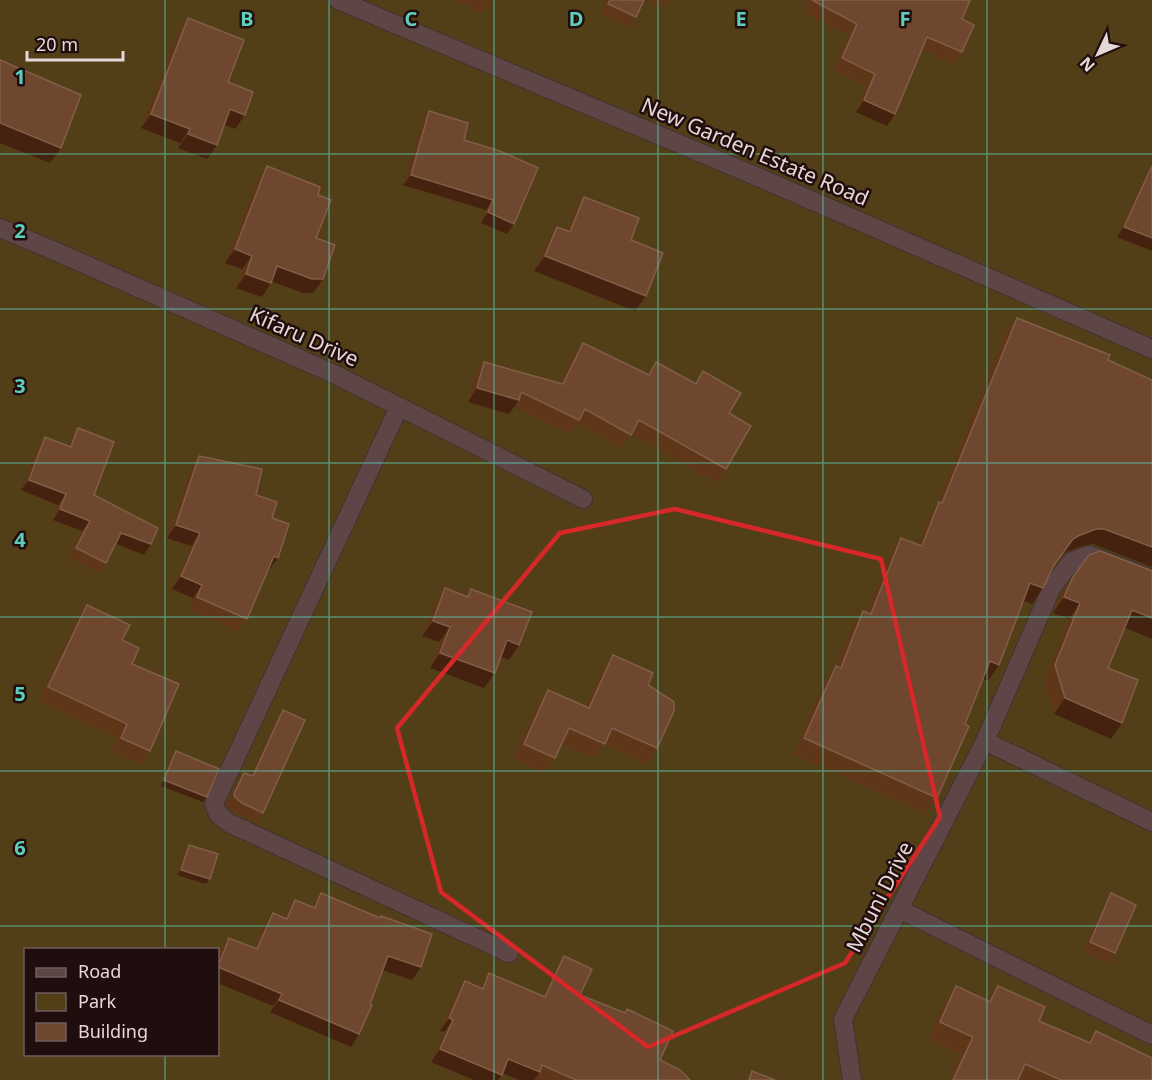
<svg xmlns="http://www.w3.org/2000/svg" width="1152" height="1080" font-family="'Noto Sans',sans-serif">
  <style>
    .green { fill: #523f18; fill-rule: evenodd }
    .lines { fill: none; stroke-linecap: round; stroke-linejoin: round }
    .minor-casing { stroke: #413232; stroke-width: 20 }
    .minor { stroke: #5e4646; stroke-width: 18 }
    .wall { fill: #603619 }
    .shaded-wall { fill: #44220f }
    .building { fill: #6e472e; stroke: #815e48; stroke-width: 1.5 }
    .marked { fill: none; stroke: #d62828; stroke-width: 4.5; stroke-linejoin: round }
    .grid { fill: none; stroke: #5cceba; stroke-width: 1.5; stroke-opacity: 0.55 }
    .labels { text-anchor: middle; stroke-width: 5; stroke-linejoin: round; paint-order: stroke }
    .street-label { font-size: 21px; fill: #e6d7d7; stroke: #200d0e }
    .grid-label { font-size: 20px; text-anchor: middle; font-weight: bold; fill: #5cceba; stroke: #200d0e; stroke-width: 5; stroke-linejoin: round; paint-order: stroke }
  </style>
  <rect width="100%" height="100%" fill="#2a1616"/>
  <path class="green" d="M0,0h1152v1080h-1152zM26,950h192v104h-192z"/>
  <g class="lines">
    <g class="minor-casing">
      <g id="minor">
        <path d="M338,0l427,180 387,169"/>
        <path d="M0,228l57,24 275,121 251,126"/>
        <path d="M399,407l-185,397 4,10 11,9 280,130"/>
        <path d="M985,741l167,81"/>
        <path d="M899,909l253,126"/>
        <path d="M852,1080l-9,-61 142,-278 67,-154 19,-25 18,-7 63,24"/>
      </g>
    </g>
    <use href="#minor" class="minor"/>
  </g>
  <g class="wall">
    <path d="M453,0h39l-9,13z"/>
    <path d="M607,0h37l-8,17 -7,10 -28,-12z"/>
    <path d="M645,0h24l-6,8z"/>
    <path d="M809,0h161l-8,19v33l-8,12 -32,-14 -35,76 -31,-14 11,-26 -34,-16 16,-34 -46,-24z"/>
    <path d="M188,18l40,64 7,47 -11,-4 -7,20 -10,14 -29,-11 2,-5 -39,-15 37,-96z"/>
    <path d="M429,111l35,29 50,84 -7,10 -26,-11 5,-13 -83,-25 19,-63z"/>
    <path d="M1152,160v91l-35,-14z"/>
    <path d="M267,166l51,29 -5,98h-10l-31,-11 -10,15 -26,-9 6,-19 -17,-6 32,-83z"/>
    <path d="M584,197l47,43 15,56 -11,15 -101,-40 12,-29 11,-15 9,4 8,-19z"/>
    <path d="M1017,318l91,42 -15,184 -8,1 -19,7 -4,3 -9,13 -10,20 -11,16 -9,-3 -35,80 -5,-2 -46,119 -11,16 -133,-60 31,-72 12,-16 16,-39 11,-16 4,1 23,-58 11,-16 17,6 10,-26 8,-12 69,-173z"/>
    <path d="M583,343l64,32 9,-13 38,22 9,-13 26,42 -3,56 -10,14 -85,-49 -10,14 -44,-25 -8,11 -55,-27 -5,7 -41,-12 7,-27 9,-13 76,22 13,-28z"/>
    <path d="M78,428l16,67 50,60 -28,-11 -10,19 -7,10 -30,-15 13,-27 -29,-11 5,-15 -37,-15 16,-42 8,-11 23,9 3,-8z"/>
    <path d="M199,456l57,39 16,23 -3,52h-1l-21,49 -9,12 -50,-22 5,-11 -21,-9 19,-43 -24,-8 24,-70z"/>
    <path d="M1073,577l52,50 -17,41 3,71 -57,-25 -10,-33 25,-62 -16,-6 9,-20z"/>
    <path d="M445,588l21,8 5,-7 38,71 -8,-3 -17,31 -54,-20 9,-26 -17,-6 12,-33z"/>
    <path d="M87,605l35,35 10,24 18,87 -9,14 -30,-13 6,-14 -79,-37 40,-83z"/>
    <path d="M613,655l35,30 9,63 -11,16 -42,-20 -10,15 -32,-15 -7,14 -11,15 -31,-14 25,-54 10,-15 38,17 17,-37z"/>
    <path d="M283,710l-20,103 -7,10 -21,-10 -8,-6 -1,-3 10,-21 8,-10 7,2 25,-55z"/>
    <path d="M176,751l27,51 -42,-16 12,-30z"/>
    <path d="M189,845l21,34 -4,5 -29,-9 8,-25z"/>
    <path d="M321,893l59,25 1,-2 31,64 -29,-10 -24,64 -8,13 -81,-35 3,-6 -55,-23v-25l3,-8 8,-12 25,10 10,-23 9,-12 11,4 2,-5 9,-12 17,7z"/>
    <path d="M1111,893l4,60 -7,10 -26,-11 22,-48z"/>
    <path d="M564,956l16,39 44,17 3,-3 33,51 30,20h-151l-4,-2 -1,2h-14l-18,-7 -4,7h-24l-43,-18 13,-30 -4,-1 16,-37 9,-13 15,7 9,-15 54,23 12,-27z"/>
    <path d="M956,986l31,15 11,-15 41,35 49,21 8,-11 56,49h-203l11,-26 -32,-14 16,-36z"/>
  </g>
  <g class="shaded-wall">
    <path d="M864,100l31,14 -8,12 -31,-14z"/>
    <path d="M230,109l15,6 -10,14 -15,-6z"/>
    <path d="M151,114l39,15 -10,14 -39,-15z"/>
    <path d="M0,123l61,25 -11,15 -50,-20z"/>
    <path d="M188,134l29,11 -10,14 -29,-11z"/>
    <path d="M411,175l82,25 -7,10 -83,-25z"/>
    <path d="M488,212l26,12 -7,10 -26,-11z"/>
    <path d="M1124,227l28,11v13l-35,-14z"/>
    <path d="M235,249l17,7 -10,13 -17,-6z"/>
    <path d="M545,256l101,40 -11,15 -101,-40z"/>
    <path d="M277,266l46,13 -10,14h-10l-35,-13z"/>
    <path d="M246,274l25,9 -9,14 -26,-9z"/>
    <path d="M477,388l42,12 -10,14 -41,-12z"/>
    <path d="M29,480l37,14 -8,11 -37,-15z"/>
    <path d="M60,509l30,12 -8,10 -29,-11z"/>
    <path d="M176,525l24,8 -9,13 -24,-8z"/>
    <path d="M1096,529h8l48,18v20l-59,-23 -8,1 -19,7 -4,3 -19,25 30,-41 5,-3z"/>
    <path d="M121,533l30,11 -7,11 -30,-12z"/>
    <path d="M274,556l4,2 -9,12 -4,-1z"/>
    <path d="M181,576l21,9 -9,13 -21,-9z"/>
    <path d="M1030,583l13,5 -11,16 -13,-5z"/>
    <path d="M1064,597l16,6 -11,16 -16,-6z"/>
    <path d="M1132,610l20,8v21l-31,-13z"/>
    <path d="M433,621l17,6 -11,15 -17,-6z"/>
    <path d="M507,640l12,5 -10,15 -12,-4z"/>
    <path d="M440,653l55,20 -11,15 -54,-20z"/>
    <path d="M990,661l9,4 -11,16 -10,-4z"/>
    <path d="M1065,698l57,25 -11,16 -57,-25z"/>
    <path d="M164,780l43,17 -4,5 -42,-16z"/>
    <path d="M181,870l29,9 -4,5 -29,-9z"/>
    <path d="M388,956l33,11 -9,13 -33,-11z"/>
    <path d="M218,967l64,27 -9,12 -55,-23z"/>
    <path d="M279,1000l80,34 -8,13 -81,-35z"/>
    <path d="M449,1018l4,2 -9,12 -4,-1z"/>
    <path d="M440,1049l62,26 -4,5h-24l-43,-18z"/>
    <path d="M508,1059l32,13 -6,8h-14l-21,-8z"/>
  </g>
  <g class="building">
    <path d="M610,0h34l-8,17 -28,-13z"/>
    <path d="M812,0h158l-8,19 12,6 -12,27 -35,-15 -32,77 -31,-14 11,-26 -33,-16 15,-34z"/>
    <path d="M188,18l56,22 -16,42 25,10 -8,23 -15,-6 -13,36 -29,-11 2,-5 -39,-15z"/>
    <path d="M0,60l81,35 -20,53 -61,-25z"/>
    <path d="M429,111l39,12 -4,17 36,11 38,17 -24,56 -26,-12 5,-12 -82,-25z"/>
    <path d="M267,166l53,21 -2,8 13,5 -15,38 19,7 -12,34h-11l-35,-13 -6,17 -25,-9 6,-18 -17,-7z"/>
    <path d="M1152,166v72l-28,-11z"/>
    <path d="M584,197l55,21 -8,22 32,13 -17,43 -101,-40 12,-29 13,5z"/>
    <path d="M1017,318l93,37 -2,5 44,20v167l-48,-18h-8l-18,7 -5,3 -19,26 -11,23 -13,-5 -31,82 -9,-4 -25,63 4,2 -32,72 -133,-60 32,-72 5,2 22,-57 8,3 30,-76 21,8 17,-44 3,1z"/>
    <path d="M583,343l66,32 7,-13 40,22 7,-13 38,22 -12,20 22,13 -25,43 -87,-49 -8,15 -46,-26 -6,11 -58,-28 -2,8 -42,-12 7,-26 79,22z"/>
    <path d="M78,428l36,14 -20,53 64,33 -7,16 -30,-11 -15,30 -30,-15 14,-27 -30,-12 6,-15 -37,-14 16,-43 26,10z"/>
    <path d="M199,456l63,13 -6,26 21,7 -5,16 17,6 -11,34 -4,-2 -27,63 -50,-22 5,-12 -21,-9 19,-43 -24,-8z"/>
    <path d="M1100,551l52,20v47l-20,-8 -24,58 30,12 -16,43 -57,-25 -10,-33 25,-62 -16,-6 9,-20 16,-22z"/>
    <path d="M445,588l23,9 3,-8 61,23 -13,33 -12,-5 -12,33 -55,-20 10,-26 -17,-6z"/>
    <path d="M87,605l43,20 -8,15 17,8 -7,16 47,20 -29,67 -29,-13 6,-14 -79,-37z"/>
    <path d="M613,655l40,18 -5,12 26,17v9l-17,37 -45,-20 -7,16 -36,-16 -14,30 -31,-14 24,-54 41,18z"/>
    <path d="M283,710l22,10 -42,93 -21,-10 -7,-6 -1,-3 10,-21 9,3z"/>
    <path d="M176,751l43,18 -12,28 -43,-17z"/>
    <path d="M189,845l29,9 -8,25 -29,-9z"/>
    <path d="M321,893l59,25 1,-2 51,18 -11,33 -33,-11 -18,48 2,1 -13,29 -80,-34 3,-6 -64,-27 11,-29 28,11 16,-36 14,6 8,-19 20,8z"/>
    <path d="M1111,893l25,12 -21,48 -25,-11z"/>
    <path d="M564,956l28,13 -12,26 45,18 2,-4 46,22 -13,29 20,10 10,10h-114l-34,-15 -2,7 -32,-13 -6,16 -62,-26 13,-29 -4,-2 16,-37 18,8 6,-16 56,24z"/>
    <path d="M956,986l34,16 8,-16 47,21 -6,14 51,22 6,-12 56,27v22h-91l-36,-16 -7,16h-65l20,-43 -33,-15z"/>
    <path d="M752,1071l23,9h-26z"/>
  </g>
  <path class="marked" d="M675,509l206,50 59,258 -95,146 -197,84 -207,-155 -44,-164 163,-195z"/>
  <path class="grid" d="M165,0v950M329,0v1080M494,0v1080M658,0v1080M823,0v1080M987,0v1080M0,154h1152M0,309h1152M0,463h1152M0,617h1152M0,771h1152M0,926h1152M165,1054v26"/>
  <g class="labels">
    <g class="street-label">
      <text transform="translate(755 152) rotate(23)" y="7">New Garden Estate Road</text>
      <text transform="translate(304 337) rotate(24)" y="7">Kifaru Drive</text>
      <text transform="translate(880 897) rotate(-63)" y="7">Mbuni Drive</text>
    </g>
  </g>
  <g class="grid-label">
    <text x="247" y="26">B</text>
    <text x="411" y="26">C</text>
    <text x="576" y="26">D</text>
    <text x="741" y="26">E</text>
    <text x="905" y="26">F</text>
    <text x="20" y="84">1</text>
    <text x="20" y="238">2</text>
    <text x="20" y="393">3</text>
    <text x="20" y="547">4</text>
    <text x="20" y="701">5</text>
    <text x="20" y="855">6</text>
  </g>
  <rect x="24" y="948" width="195" height="108" fill="#200d0e" stroke="#6f5e5e" stroke-width="1.5"/>
  <rect x="36" y="968" width="30" height="9" fill="#5e4646" stroke="#6f5e5e" stroke-width="1.5"/>
  <text x="78" y="978" font-size="18" fill="#e6d7d7">Road</text>
  <rect x="36" y="993" width="30" height="18" fill="#523f18" stroke="#6f5e5e" stroke-width="1.5"/>
  <text x="78" y="1008" font-size="18" fill="#e6d7d7">Park</text>
  <rect x="36" y="1023" width="30" height="18" fill="#6e472e" stroke="#6f5e5e" stroke-width="1.5"/>
  <text x="78" y="1038" font-size="18" fill="#e6d7d7">Building</text>
  <g transform="translate(1098 54) rotate(226)" stroke="#200d0e" stroke-width="4.5" paint-order="stroke">
  <path d="M0-4.5L10 22L0 15L-10 22Z" fill="#e6d7d7"/>
  <text y="-9" font-size="16" font-weight="bold" text-anchor="middle" fill="#e6d7d7">N</text>
  </g>
  <path d="M27 51v9h96v-9" fill="none" stroke="#e6d7d7" stroke-width="3"/>
  <text x="36" y="51" font-size="18" fill="#e6d7d7" stroke="#200d0e" stroke-width="4.5" paint-order="stroke">20 m</text>
</svg>
